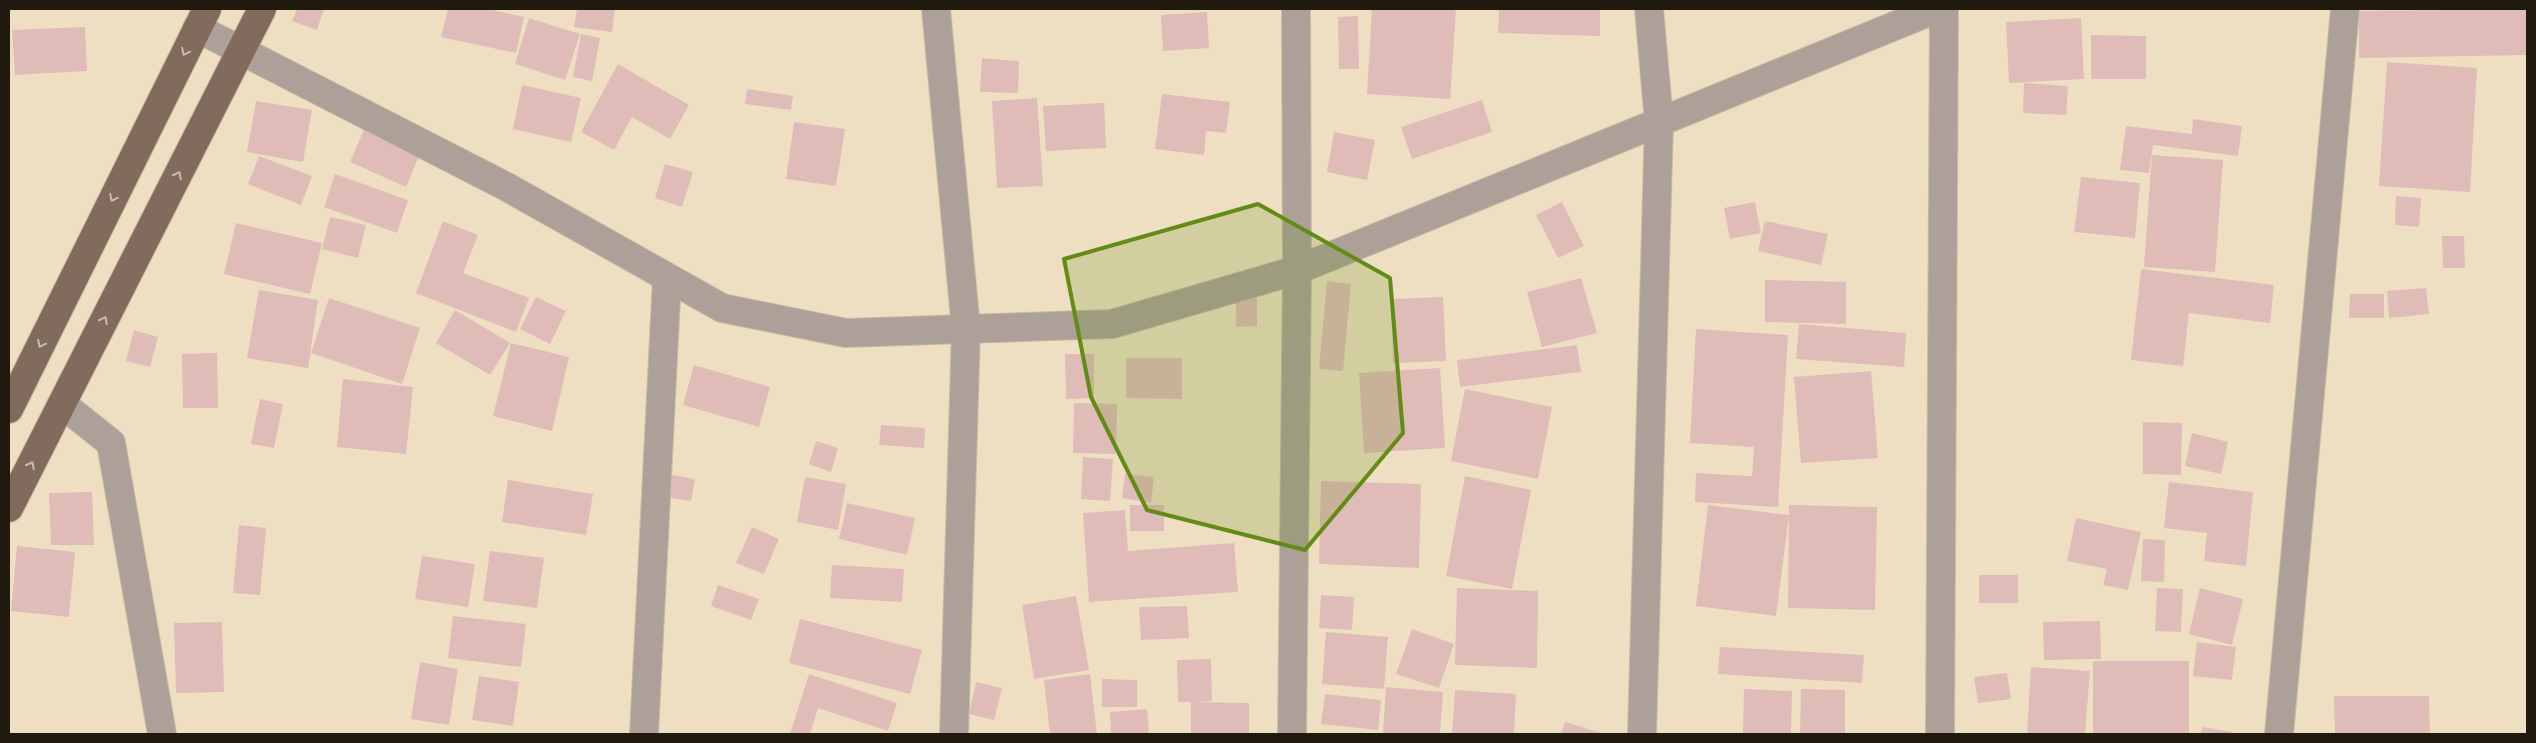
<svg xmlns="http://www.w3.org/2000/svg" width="2536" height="743" font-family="Signika,sans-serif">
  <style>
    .building { fill: #e0bcb8 }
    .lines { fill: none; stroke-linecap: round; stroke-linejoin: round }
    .minor-casing { stroke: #cabba2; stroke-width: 30 }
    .major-casing { stroke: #cabba2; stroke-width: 30 }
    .minor { stroke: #ada098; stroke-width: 28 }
    .major { stroke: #816b5c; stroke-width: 28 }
    .oneway { stroke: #c6bcb6 }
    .marked { fill: #648b17; fill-opacity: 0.2; stroke: #648b17; stroke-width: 4; stroke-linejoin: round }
  </style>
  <rect width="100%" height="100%" fill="#efdfc2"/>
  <g class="building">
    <path d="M297,9h27l-7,21 -25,-9z"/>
    <path d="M448,9h40l36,8 -8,36 -75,-16z"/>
    <path d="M577,9h38l-3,23 -38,-5z"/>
    <path d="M1372,9h84l-6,90 -83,-5z"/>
    <path d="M1499,9h101v27l-102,-3z"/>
    <path d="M2527,9v46l-168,3v-47z"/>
    <path d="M1207,12l2,36 -46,3 -2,-36z"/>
    <path d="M1358,16l1,53h-20l-1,-52z"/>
    <path d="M529,18l51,16 -15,46 -50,-16z"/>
    <path d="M2081,18l3,61 -75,4 -3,-61z"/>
    <path d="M85,27l2,44 -72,4 -3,-45z"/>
    <path d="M581,34l19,4 -8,43 -19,-4z"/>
    <path d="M2091,35l55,1v43h-55z"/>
    <path d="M982,58l37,3 -1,32 -38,-1z"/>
    <path d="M2387,62l90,6 -7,124 -91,-6z"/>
    <path d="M618,64l71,41 -19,34 -38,-22 -18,33 -33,-18z"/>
    <path d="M2024,83l44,3 -2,29 -43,-2z"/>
    <path d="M522,85l59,13 -10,44 -58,-13z"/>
    <path d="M747,89l46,7 -2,14 -46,-6z"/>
    <path d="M1162,94l68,8 -4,31 -20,-2 -2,24 -49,-6z"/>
    <path d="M1037,98l6,88 -46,2 -5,-87z"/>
    <path d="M1482,100l10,32 -80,27 -11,-32z"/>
    <path d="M256,101l56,9 -9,52 -56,-10z"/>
    <path d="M1104,103l2,45 -60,3 -3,-45z"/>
    <path d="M2193,119l49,7 -4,30 -85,-11 -4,28 -29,-3 6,-44 66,8z"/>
    <path d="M794,122l51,7 -9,57 -50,-7z"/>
    <path d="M366,125l56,24 -16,38 -56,-25z"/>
    <path d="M1334,132l41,8 -8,40 -40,-8z"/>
    <path d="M2152,155l71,5 -8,112 -71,-5z"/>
    <path d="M259,156l53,20 -11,29 -53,-21z"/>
    <path d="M665,164l28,8 -11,35 -27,-9z"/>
    <path d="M335,174l73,26 -11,33 -73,-26z"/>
    <path d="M2081,177l59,6 -5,55 -61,-6z"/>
    <path d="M2396,196l25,2 -2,29 -24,-2z"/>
    <path d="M1562,202l22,44 -26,12 -22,-43z"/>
    <path d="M1755,202l6,31 -31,6 -6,-31z"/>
    <path d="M330,217l36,8 -8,33 -36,-9z"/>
    <path d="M443,221l35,14 -15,38 66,25 -13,34 -100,-39z"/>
    <path d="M1765,221l63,13 -7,31 -63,-14z"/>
    <path d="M236,223l86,20 -12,51 -86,-20z"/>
    <path d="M2442,236h22l1,32h-22z"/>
    <path d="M2141,269l133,16 -4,38 -81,-10 -6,53 -52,-6z"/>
    <path d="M1581,278l16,55 -55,14 -15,-55z"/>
    <path d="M1765,280l81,2v42l-81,-2z"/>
    <path d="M1327,281l24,3 -8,87 -24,-2z"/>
    <path d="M2426,288l3,26 -40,4 -2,-27z"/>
    <path d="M1236,289h21v37l-21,1z"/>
    <path d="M259,290l59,10 -10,68 -61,-10z"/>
    <path d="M2350,294h34v24h-35z"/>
    <path d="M536,297l30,14 -16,33 -30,-15z"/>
    <path d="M1443,297l3,64 -53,2 -2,-64z"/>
    <path d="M329,298l91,30 -18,56 -91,-31z"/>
    <path d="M455,310l55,33 -20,32 -54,-32z"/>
    <path d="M1799,324l107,9 -2,34 -108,-8z"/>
    <path d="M1696,329l92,6 -10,172 -83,-5 1,-29 56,3 2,-29 -64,-4z"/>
    <path d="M134,330l24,7 -8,30 -24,-6z"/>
    <path d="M511,343l58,14 -17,74 -59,-15z"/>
    <path d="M1577,345l4,27 -121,15 -3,-27z"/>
    <path d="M217,353l1,55h-35l-1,-54z"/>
    <path d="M1065,354h29v44l-28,1z"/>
    <path d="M1126,358h56v41l-56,-1z"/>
    <path d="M694,365l76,22 -11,40 -76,-22z"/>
    <path d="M1440,368l5,80 -81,5 -5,-80z"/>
    <path d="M1871,371l7,87 -77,5 -7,-86z"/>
    <path d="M343,379l70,8 -7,67 -69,-7z"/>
    <path d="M1465,389l87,18 -14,72 -87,-18z"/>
    <path d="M260,399l23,5 -9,44 -23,-4z"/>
    <path d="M1074,403l43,1 -1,50 -43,-1z"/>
    <path d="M2143,422l39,1 -1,52 -38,-1z"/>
    <path d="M881,425l44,3 -1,20 -45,-3z"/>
    <path d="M2192,433l36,9 -7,32 -36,-8z"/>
    <path d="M816,441l22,7 -7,24 -22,-8z"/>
    <path d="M1083,457l30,2 -3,42 -29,-2z"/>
    <path d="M661,473l34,6 -4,22 -34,-5z"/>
    <path d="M1125,474l29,3 -3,26 -29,-5z"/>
    <path d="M1465,476l66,14 -19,99 -66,-13z"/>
    <path d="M805,477l41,7 -8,46 -41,-8z"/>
    <path d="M508,480l85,14 -7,41 -84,-13z"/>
    <path d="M1321,481l100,3 -2,84 -100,-4z"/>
    <path d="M2169,482l84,10 -7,74 -42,-5 3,-28 -43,-5z"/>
    <path d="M92,492l2,53h-43l-2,-52z"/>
    <path d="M847,503l68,15 -8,37 -68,-16z"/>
    <rect x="1130" y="505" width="34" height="26"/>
    <path d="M1708,505l81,10 -13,101 -80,-10z"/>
    <path d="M1789,505l88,2 -2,103 -87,-2z"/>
    <path d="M1125,510l3,41 106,-8 4,49 -149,10 -6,-89z"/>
    <path d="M2076,518l65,14 -13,58 -25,-5 4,-16 -40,-8z"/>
    <path d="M239,525l27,3 -6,67 -27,-2z"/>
    <path d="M752,527l27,12 -15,35 -28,-11z"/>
    <path d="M2143,539l22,1 -1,42 -23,-1z"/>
    <path d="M17,546l58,6 -6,65 -58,-6z"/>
    <path d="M490,551l54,7 -7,50 -54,-7z"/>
    <path d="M422,556l53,8 -7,43 -53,-8z"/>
    <path d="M832,565l72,4 -2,33 -72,-4z"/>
    <rect x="1979" y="575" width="39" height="28"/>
    <path d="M718,585l41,14 -8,21 -40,-14z"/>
    <path d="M1457,588l81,3 -1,77 -82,-3z"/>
    <path d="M2157,588l26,1 -2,43 -26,-1z"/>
    <path d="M2200,588l43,11 -11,46 -43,-11z"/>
    <path d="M1321,595l33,2 -2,33 -33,-2z"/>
    <path d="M1076,596l13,74 -55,9 -12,-74z"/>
    <path d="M1187,606l2,32 -48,2 -2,-33z"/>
    <path d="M453,616l73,8 -5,43 -73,-9z"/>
    <path d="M800,619l122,31 -12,44 -121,-31z"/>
    <path d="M2100,621l1,38 -57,1 -1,-38z"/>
    <path d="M222,622l2,70 -48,1 -2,-70z"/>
    <path d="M1412,629l42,15 -15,44 -43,-14z"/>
    <path d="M1326,632l62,5 -4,52 -62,-5z"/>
    <path d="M2197,642l39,5 -4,33 -39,-4z"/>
    <path d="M1720,647l144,8 -2,28 -144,-9z"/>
    <path d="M1211,659l1,42 -18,1 55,1v31h-58v-32h-13l-1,-42z"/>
    <rect x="2093" y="661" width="96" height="73"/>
    <path d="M420,662l38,7 -9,56 -38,-6z"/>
    <path d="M2031,667l59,4 -5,63h-58z"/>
    <path d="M2007,673l4,26 -33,4 -4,-26z"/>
    <path d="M809,674l88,29 -9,28 -70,-23 -8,26h-20z"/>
    <path d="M1090,674l7,60h-47l-6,-54z"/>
    <path d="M479,676l40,6 -6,44 -41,-6z"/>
    <path d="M1102,679l35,1v27h-35z"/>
    <path d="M976,682l26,6 -8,32 -25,-6z"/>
    <path d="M1386,687l57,5 -3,42h-57z"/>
    <path d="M1744,689l48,2 -1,43h-48z"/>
    <path d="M1801,689l44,1v44h-45z"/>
    <path d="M1455,690l61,4 -2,40h-62z"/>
    <path d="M1325,694l56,6 -3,30 -57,-6z"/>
    <path d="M2334,696h95l1,38h-95z"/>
    <path d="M1147,709l2,24 -38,1 -1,-22z"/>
    <path d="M1565,722l40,12h-44z"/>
    <path d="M2202,727l31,5v2h-32z"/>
  </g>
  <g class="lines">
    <g class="minor-casing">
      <g id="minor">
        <path d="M936,9l30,320 -12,405"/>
        <path d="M197,28l310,159 215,121 124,25 266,-9 185,-54 639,-261"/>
        <path d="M62,404l49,39 51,291"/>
        <path d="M644,734l23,-456"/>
        <path d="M1292,734l5,-464 -1,-261"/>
        <path d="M1642,734l17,-612 -10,-113"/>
        <path d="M1940,734l4,-725"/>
        <path d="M2279,734l66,-725"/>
      </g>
    </g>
    <g class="major-casing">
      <g id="major">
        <path d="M9,409l198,-400"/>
        <path d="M9,508l253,-499"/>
      </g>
    </g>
    <use href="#minor" class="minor"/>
    <use href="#major" class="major"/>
  </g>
  <defs><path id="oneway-chevron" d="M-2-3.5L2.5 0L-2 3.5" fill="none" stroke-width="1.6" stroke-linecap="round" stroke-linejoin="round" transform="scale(1.25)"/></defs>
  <g class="oneway">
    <use href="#oneway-chevron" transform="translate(185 52) rotate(116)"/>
    <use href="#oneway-chevron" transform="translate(178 175) rotate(-63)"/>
    <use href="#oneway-chevron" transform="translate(113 198) rotate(116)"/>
    <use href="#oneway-chevron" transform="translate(104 320) rotate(-63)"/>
    <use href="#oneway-chevron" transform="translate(41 344) rotate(116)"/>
    <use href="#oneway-chevron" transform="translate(31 465) rotate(-63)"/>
  </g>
  <path class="marked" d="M1258,204l132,74 13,155 -98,117 -158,-40 -56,-113 -27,-138z"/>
  <rect width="2536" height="743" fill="none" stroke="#1f190e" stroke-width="20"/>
</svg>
